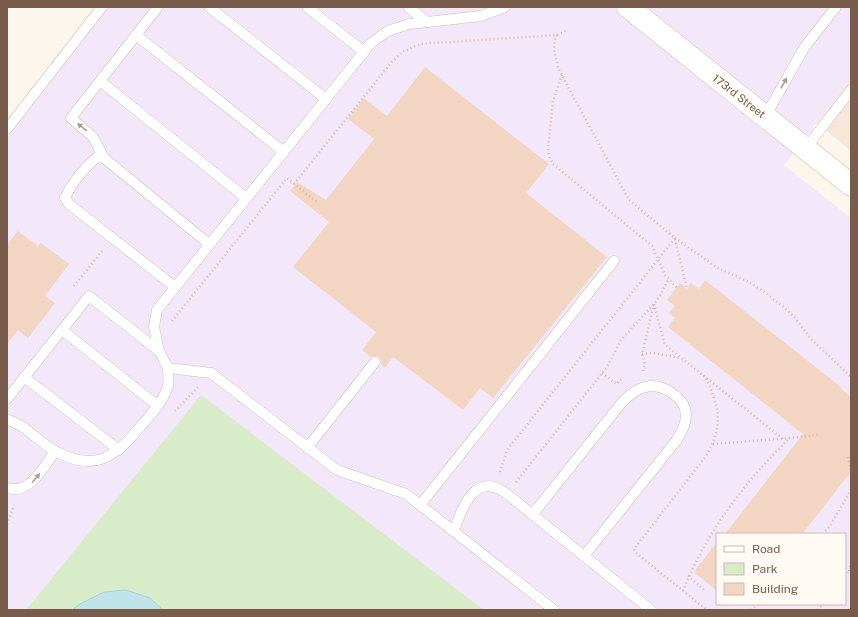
<svg xmlns="http://www.w3.org/2000/svg" width="858" height="617" font-family="'Public Sans',sans-serif">
  <style>
    .residential { fill: #f5e8da }
    .education { fill: #f3e8fa; fill-rule: evenodd }
    .green { fill: #d8ecc9 }
    .water { fill: #bfe3e8; stroke: #a5d3da }
    .building { fill: #f3d5c3 }
    .lines { fill: none; stroke-linecap: round; stroke-linejoin: round }
    .lane-casing { stroke: #d1beb0; stroke-width: 11 }
    .secondary-casing { stroke: #d6c0b0; stroke-width: 23 }
    .path { stroke: #d9b8a5; stroke-width: 2.5; stroke-dasharray: 1 3; stroke-linecap: butt }
    .lane { stroke: #fff; stroke-width: 10 }
    .secondary { stroke: #fff; stroke-width: 22 }
    .oneway { fill: #af9d94 }
    .labels { text-anchor: middle; stroke-width: 4; stroke-linejoin: round; paint-order: stroke }
    .street-label { font-size: 11px; fill: #7a5c4d; stroke: #fffaf3 }
  </style>
  <rect width="100%" height="100%" fill="#fdf6ec"/>
  <path class="residential" d="M851,79v72l-34,-28z"/>
  <path class="education" d="M109,7h742v72l-67,86 67,53v392h-844v-472zM717,534h128v70h-128z"/>
  <path class="green" d="M201,395l283,215h-458z"/>
  <path class="water" d="M126,590l24,8 13,12h-91l8,-6 24,-12z"/>
  <g class="building">
    <path d="M425,67l124,97 -23,29 81,64 -114,141 -13,-10 -17,22 -70,-53 -8,11 -4,-4v-4l-2,-3 -3,-1 -5,1 -9,-7 14,-18 -83,-65 36,-45 -39,-31 7,-9 29,18 48,-61 -26,-20 16,-21 23,18z"/>
    <path d="M18,231l20,15 3,-3 28,21 -24,32 10,7 -27,35 -10,-8 -11,14v-99z"/>
    <path d="M705,280l136,107 -1,1 11,9v75l-49,62h-77l78,-100 -135,-107 7,-9 -6,-5 6,-7 -8,-6 13,-17 7,6 4,-6 8,6z"/>
    <path d="M717,542v49l-23,-19z"/>
  </g>
  <g class="lines">
    <g class="lane-casing">
      <g id="lane">
        <path d="M158,7l-58,74 146,117"/>
        <path d="M209,7l117,92"/>
        <path d="M307,7l57,45"/>
        <path d="M408,7l19,15"/>
        <path d="M505,7l-24,9 -72,8 -21,7 -17,12 -214,267 -3,17 5,24 9,17 43,5 126,97 69,24 148,116"/>
        <path d="M136,35l148,117"/>
        <path d="M100,81l-29,37 22,19 11,21"/>
        <path d="M765,117l39,-69 32,-41"/>
        <path d="M7,129l95,-122"/>
        <path d="M806,148l45,-58"/>
        <path d="M175,287l-106,-83 -4,-6c5,-13 21,-32 32,-41l7,1 105,86"/>
        <path d="M62,330l96,76"/>
        <path d="M24,377l95,73"/>
        <path d="M7,399l82,-103 70,55"/>
        <path d="M7,419c5,3 12,5 16,8 11,8 21,18 32,24 40,22 60,6 86,-25 10,-12 22,-24 27,-40 1,-6 0,-13 0,-18"/>
        <path d="M307,448l68,-86"/>
        <path d="M7,488c23,7 37,-21 48,-37"/>
        <path d="M421,504l193,-243"/>
        <path d="M533,514l90,-113c8,-7 16,-14 27,-15 15,-1 36,13 36,29 0,10 -5,18 -10,26l-92,115"/>
        <path d="M454,531c8,-24 22,-61 53,-37l144,116"/>
      </g>
    </g>
    <g class="secondary-casing">
      <path id="secondary" d="M628,7l223,178"/>
    </g>
    <g class="path">
      <path d="M562,75l-9,26 -5,48 1,7 4,8 99,82 13,29 12,13"/>
      <path d="M294,184l97,-121 11,-11 18,-8 137,-9 10,-5"/>
      <path d="M675,238l41,29 33,15 14,9 22,17 10,10 16,21 40,38"/>
      <path d="M675,239l12,50"/>
      <path d="M74,286l28,-35"/>
      <path d="M654,304l11,41 118,94"/>
      <path d="M172,321l115,-143 30,24"/>
      <path d="M642,354l11,-1 28,5"/>
      <path d="M643,371l2,-7 -3,-10 12,-50"/>
      <path d="M602,373l15,11 3,-4 4,-1"/>
      <path d="M704,375c16,31 20,50 2,81l-72,93 2,4 71,57"/>
      <path d="M175,411l23,-24"/>
      <path d="M713,444l77,-6 28,-3"/>
      <path d="M848,457l3,12"/>
      <path d="M500,472l7,-22 168,-212 -46,-38 -71,-132c-2,-11 -7,-23 -1,-33"/>
      <path d="M516,482l91,-115 14,-27 33,-36 7,-10 7,-14"/>
      <path d="M7,524l7,-19"/>
      <path d="M823,534l8,-10 20,-34"/>
      <path d="M849,571l2,-8"/>
      <path d="M688,576l16,14"/>
      <path d="M845,576l6,-7"/>
      <path d="M683,591c22,-57 63,-111 107,-153"/>
      <path d="M751,610l8,-6"/>
      <path d="M818,610l5,-6"/>
    </g>
    <use href="#lane" class="lane"/>
    <use href="#secondary" class="secondary"/>
  </g>
  <defs><path id="oneway-solid" d="M-6-.8H1V-3.2L6.5 0L1 3.2V.8H-6Z"/></defs>
  <g class="oneway">
    <use href="#oneway-solid" transform="translate(784 83) rotate(-61)"/>
    <use href="#oneway-solid" transform="translate(82 127) rotate(-141)"/>
    <use href="#oneway-solid" transform="translate(36 478) rotate(-50)"/>
  </g>
  <g class="labels">
    <g class="street-label">
      <text transform="translate(739 96) rotate(38)" y="4">173rd Street</text>
    </g>
  </g>
  <rect width="858" height="617" fill="none" stroke="#7a5c4d" stroke-width="16"/>
  <rect x="716" y="533" width="130" height="72" fill="#fffaf3" stroke="#cabbb1"/>
  <rect x="724" y="546" width="20" height="6" fill="#ffffff" stroke="#cabbb1"/>
  <text x="752" y="553" font-size="12" fill="#7a5c4d">Road</text>
  <rect x="724" y="563" width="20" height="12" fill="#d8ecc9" stroke="#cabbb1"/>
  <text x="752" y="573" font-size="12" fill="#7a5c4d">Park</text>
  <rect x="724" y="583" width="20" height="12" fill="#f3d5c3" stroke="#cabbb1"/>
  <text x="752" y="593" font-size="12" fill="#7a5c4d">Building</text>
</svg>
